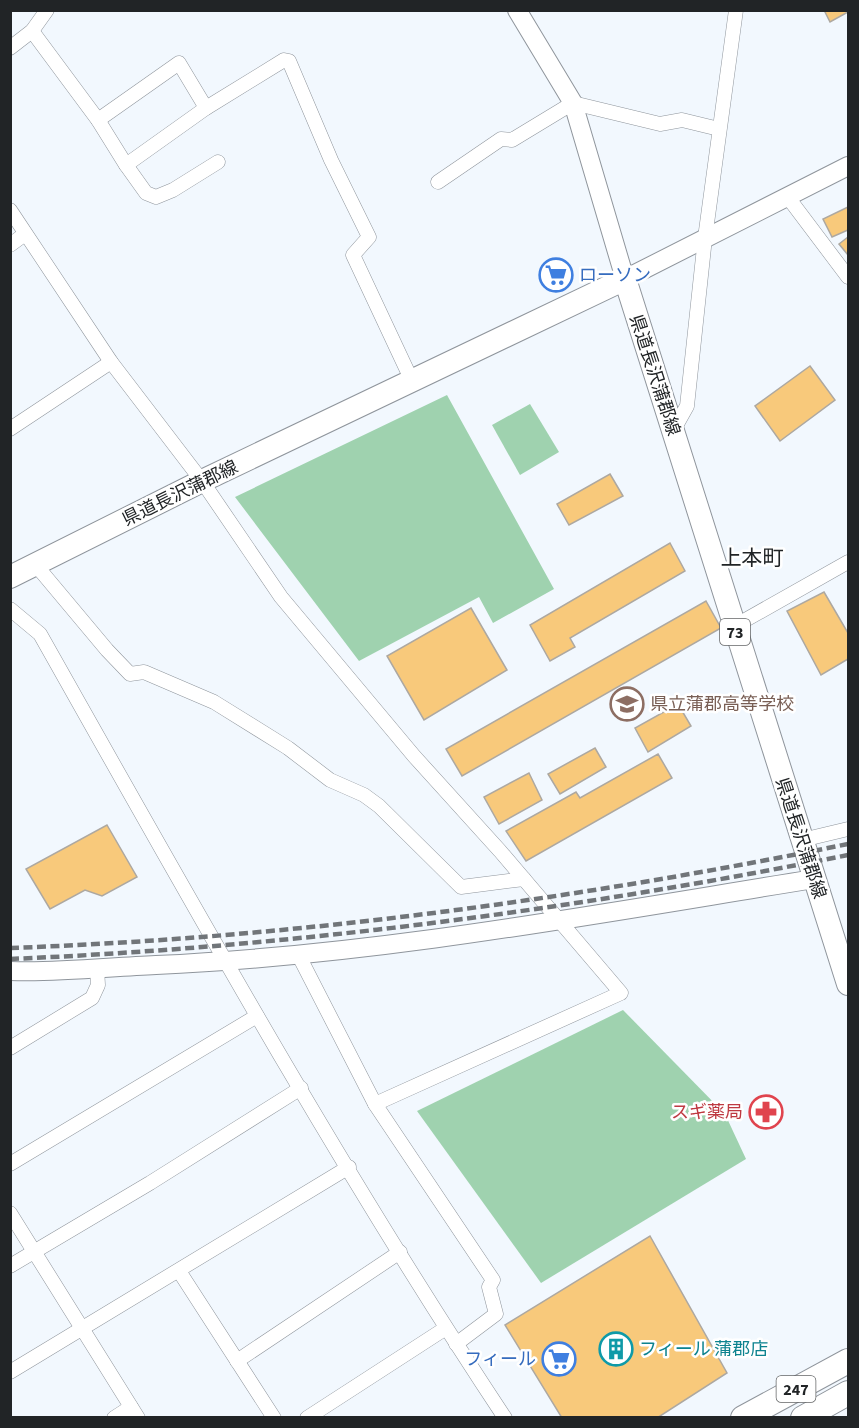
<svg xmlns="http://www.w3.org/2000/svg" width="859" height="1428" font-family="'Source Sans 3','Noto Sans JP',sans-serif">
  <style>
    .green { fill: #9fd2af }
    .building { fill: #f8c97b; stroke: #ada8a1; stroke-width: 1.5 }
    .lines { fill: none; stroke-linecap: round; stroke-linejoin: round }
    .minor-casing { stroke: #8f959c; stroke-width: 15 }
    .tertiary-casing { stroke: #8f959c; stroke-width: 20 }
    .primary-casing { stroke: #8f959c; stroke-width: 24 }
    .trunk-casing { stroke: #8f959c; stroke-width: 26 }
    .minor { stroke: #fff; stroke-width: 14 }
    .tertiary { stroke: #fff; stroke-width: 18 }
    .primary { stroke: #fff; stroke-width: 22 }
    .trunk { stroke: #fff; stroke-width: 24 }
    .rail { stroke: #717579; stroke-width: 4.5; stroke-dasharray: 9 4.5; stroke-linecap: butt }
    .labels { text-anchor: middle; stroke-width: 5; stroke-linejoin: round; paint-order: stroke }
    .shield { fill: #fff; stroke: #646667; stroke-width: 1.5 }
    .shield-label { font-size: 16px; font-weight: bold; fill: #212426 }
    .shop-label { font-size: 18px; fill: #366cbe; stroke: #fff; text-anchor: start }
    .street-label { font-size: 18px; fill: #212426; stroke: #fff }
    .education-label { font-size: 18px; fill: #785e54; stroke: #fff; text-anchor: start }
    .health-label { font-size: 18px; fill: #be3a42; stroke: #fff; text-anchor: end }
    .culture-label { font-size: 18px; fill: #0d838f; stroke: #fff; text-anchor: start }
    .quarter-label { font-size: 21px; fill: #212426; stroke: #fff }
  </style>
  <rect width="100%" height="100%" fill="#f2f8fe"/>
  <g class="green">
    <path d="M447,395l107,194 -61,34 -14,-26 -120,64 -124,-164z"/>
    <path d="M530,404l29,48 -39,23 -28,-50z"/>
    <path d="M623,1010l102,104 21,45 -205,124 -124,-172z"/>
  </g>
  <g class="building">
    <path d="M824,10h24v2l-18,10z"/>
    <path d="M848,207v23l-16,7 -9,-18z"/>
    <path d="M848,237v18l-9,-11z"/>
    <path d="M810,366l25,34 -55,41 -25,-35z"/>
    <path d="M610,474l13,22 -54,29 -12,-21z"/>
    <path d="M670,543l15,28 -115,67 5,9 -25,14 -20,-36z"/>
    <path d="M824,592l24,41v26l-27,16 -34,-64z"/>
    <path d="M706,601l15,27 -259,148 -16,-27z"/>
    <path d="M471,608l36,62 -83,50 -37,-64z"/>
    <path d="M678,704l13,22 -43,26 -13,-24z"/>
    <path d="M595,748l11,19 -46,27 -12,-20z"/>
    <path d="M658,754l14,24 -146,83 -20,-30 70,-39 4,6z"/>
    <path d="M529,773l13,27 -43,24 -15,-27z"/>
    <path d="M107,825l30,52 -35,19 -17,-6 -35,19 -24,-40z"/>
    <path d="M650,1236l77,137 -70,45h-95l-57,-93z"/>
  </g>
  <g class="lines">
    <g class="minor-casing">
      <g id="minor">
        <path d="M32,31l66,89 28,45 80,-57 78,-48 5,1 42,99 38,77 -16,18 59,126"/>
        <path d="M10,48l22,-17 15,-21"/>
        <path d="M98,120l81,-57 27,45"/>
        <path d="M126,165l20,28 10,4 17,-7 45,-28"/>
        <path d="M438,182l63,-43 11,1 61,-37 87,21 22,-4 37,9"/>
        <path d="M787,196l61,81"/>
        <path d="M10,210l101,152 91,119 79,116 133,159 86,95 121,142 -246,111"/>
        <path d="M10,245l15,-11"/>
        <path d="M10,429l101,-67"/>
        <path d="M673,431l14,-25 18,-168 31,-228"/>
        <path d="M35,564l72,86 23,24 14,-2 70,30 74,46 42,32 34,15 15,11 82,81 63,-8"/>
        <path d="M10,609l30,25c149,264 297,531 465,784"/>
        <path d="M733,627l115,-65"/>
        <path d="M802,840l46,-11"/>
        <path d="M299,956l76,148 118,176 -4,7 7,27 -40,30"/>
        <path d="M10,1048l82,-50 6,-13 -1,-17"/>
        <path d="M10,1164l247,-148"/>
        <path d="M10,1213l128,205"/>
        <path d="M10,1266l140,-83 151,-95"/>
        <path d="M179,1271l95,147"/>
        <path d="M237,1361l163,-109"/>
        <path d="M10,1372l339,-205"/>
        <path d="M114,1418l17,-11"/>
        <path d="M307,1418l139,-90"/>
      </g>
    </g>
    <g class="tertiary-casing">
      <g id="tertiary">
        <path d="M517,10l56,93 52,176 223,-113"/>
        <path d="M10,971c48,2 98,-4 146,-6 221,-10 440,-51 658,-86"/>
      </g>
    </g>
    <g class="primary-casing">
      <path id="primary" d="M10,577l192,-96 423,-202 223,705"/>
    </g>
    <g class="trunk-casing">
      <g id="trunk">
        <path d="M743,1418l105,-57"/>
        <path d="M803,1418l45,-25"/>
      </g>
    </g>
    <use href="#minor" class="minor"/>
    <use href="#tertiary" class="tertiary"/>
    <use href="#primary" class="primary"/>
    <use href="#trunk" class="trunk"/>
    <g class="rail">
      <path d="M10,948c281,-10 563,-48 838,-104"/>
      <path d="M10,959c281,-12 563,-49 838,-104"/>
    </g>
  </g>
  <defs>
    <g id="supermarket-ring" transform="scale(1.725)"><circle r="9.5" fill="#fff" stroke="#3f7fe0" stroke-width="1.5"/><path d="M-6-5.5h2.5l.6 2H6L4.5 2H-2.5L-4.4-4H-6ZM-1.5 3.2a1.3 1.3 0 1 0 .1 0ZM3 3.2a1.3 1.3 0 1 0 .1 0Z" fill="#3f7fe0"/></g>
    <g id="school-ring" transform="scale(1.725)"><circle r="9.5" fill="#fff" stroke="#8d6e63" stroke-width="1.5"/><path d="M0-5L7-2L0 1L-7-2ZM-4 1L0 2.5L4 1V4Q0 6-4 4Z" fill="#8d6e63"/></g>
    <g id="pharmacy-ring" transform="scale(1.725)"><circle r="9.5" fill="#fff" stroke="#e0444e" stroke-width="1.5"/><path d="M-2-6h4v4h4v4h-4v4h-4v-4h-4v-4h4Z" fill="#e0444e"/></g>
    <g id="building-ring" transform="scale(1.725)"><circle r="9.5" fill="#fff" stroke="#0f9aa8" stroke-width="1.5"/><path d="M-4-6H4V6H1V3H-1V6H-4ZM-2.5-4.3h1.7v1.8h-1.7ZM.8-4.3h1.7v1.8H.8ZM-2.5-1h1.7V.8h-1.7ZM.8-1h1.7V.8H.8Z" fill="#0f9aa8"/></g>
  </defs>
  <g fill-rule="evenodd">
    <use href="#supermarket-ring" x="556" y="275"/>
    <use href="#school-ring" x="627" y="704"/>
    <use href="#pharmacy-ring" x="766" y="1112"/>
    <use href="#building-ring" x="616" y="1349"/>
    <use href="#supermarket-ring" x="559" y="1359"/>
  </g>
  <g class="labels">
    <g class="shield">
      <rect x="720" y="619" width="30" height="26" rx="4.5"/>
      <rect x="776.5" y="1376" width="39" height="26" rx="4.5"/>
    </g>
    <g class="shield-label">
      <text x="735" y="638">73</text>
      <text x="796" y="1395">247</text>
    </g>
    <g class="shop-label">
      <text x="579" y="281">ローソン</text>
      <text x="536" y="1365" text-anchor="end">フィール</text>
    </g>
    <g class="street-label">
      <text transform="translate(655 375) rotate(72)" y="6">県道長沢蒲郡線</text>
      <text transform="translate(180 493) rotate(-26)" y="6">県道長沢蒲郡線</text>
      <text transform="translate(801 838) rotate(72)" y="6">県道長沢蒲郡線</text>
    </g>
    <g class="education-label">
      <text x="650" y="710">県立蒲郡高等学校</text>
    </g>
    <g class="health-label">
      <text x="743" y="1118">スギ薬局</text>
    </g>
    <g class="culture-label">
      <text x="639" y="1355">フィール 蒲郡店</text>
    </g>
    <g class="quarter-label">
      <text x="752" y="565">上本町</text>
    </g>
  </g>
  <rect width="859" height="1428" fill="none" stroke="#212426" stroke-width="24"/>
</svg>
